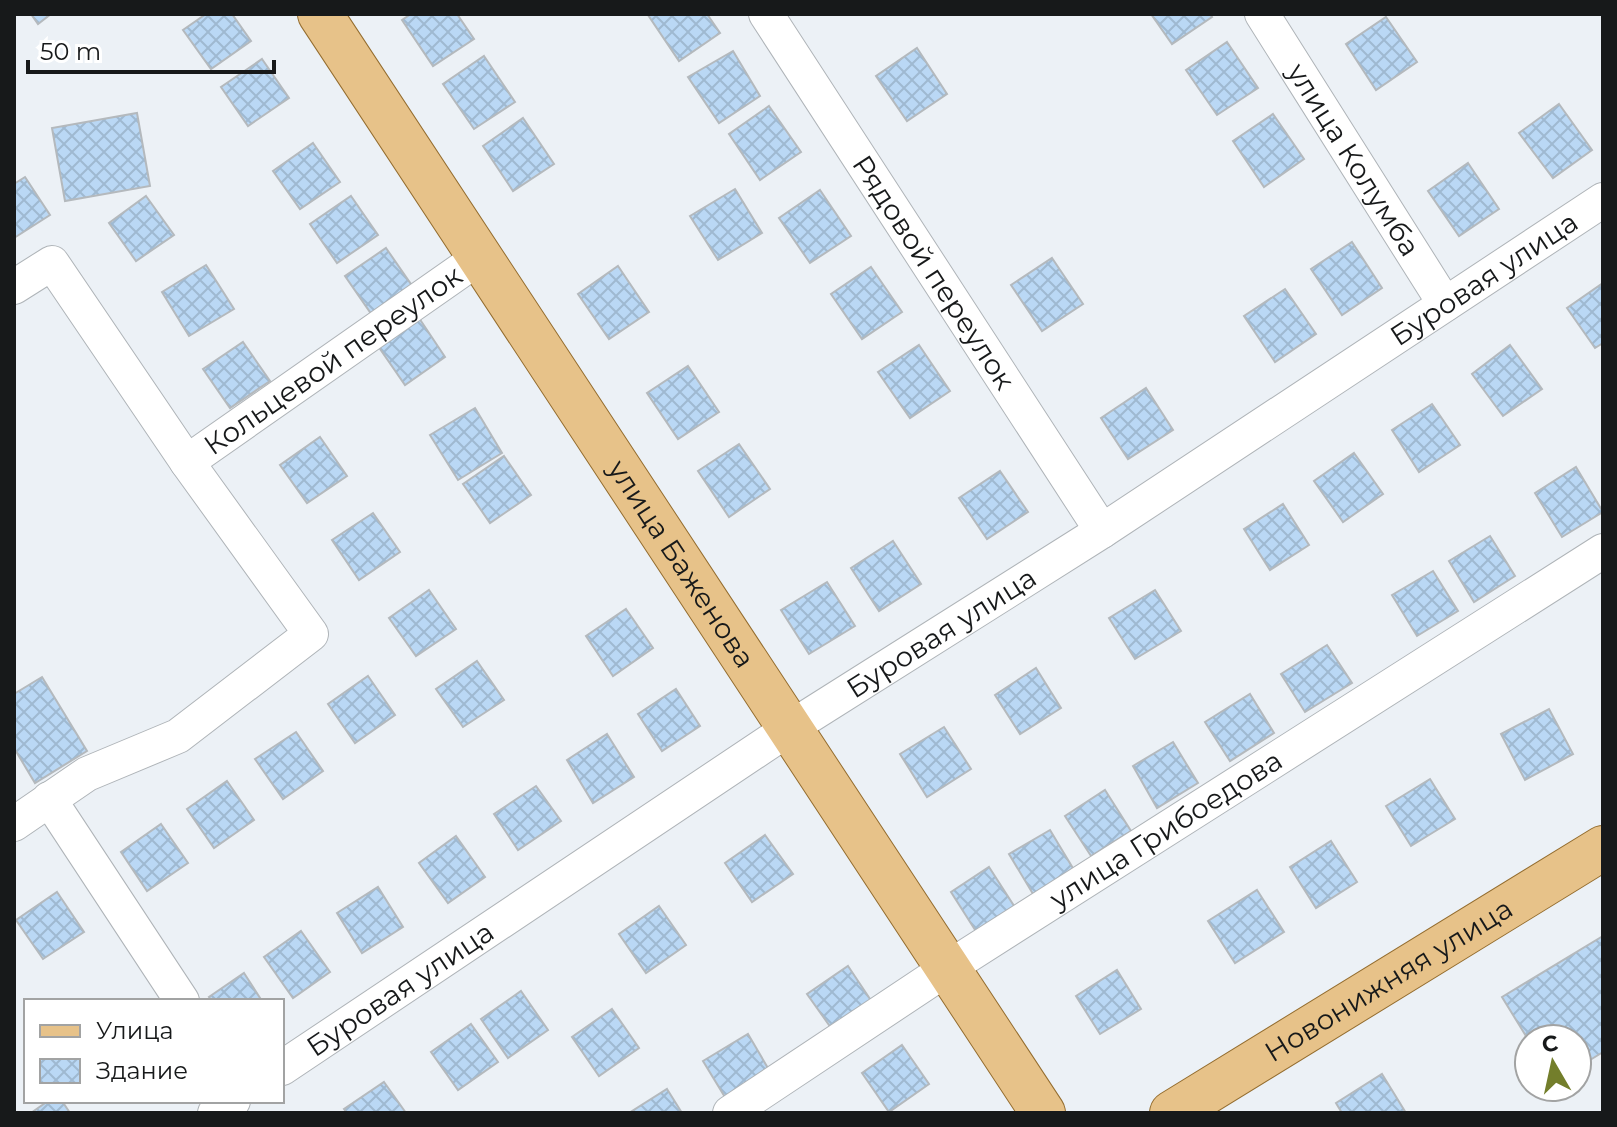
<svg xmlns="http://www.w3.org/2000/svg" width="1617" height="1127" font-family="Montserrat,sans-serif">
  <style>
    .building { fill: url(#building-cross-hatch); stroke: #b4b9bd; stroke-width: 2 }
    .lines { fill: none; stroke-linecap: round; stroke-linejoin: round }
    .minor-casing { stroke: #afb4b8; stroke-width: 36 }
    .major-casing { stroke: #946d2f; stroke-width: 46 }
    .minor { stroke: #fff; stroke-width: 34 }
    .major { stroke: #e7c289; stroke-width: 44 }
    .labels { text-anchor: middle; stroke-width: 6; stroke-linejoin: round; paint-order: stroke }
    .street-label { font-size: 28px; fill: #17191a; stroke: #fff }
  </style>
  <defs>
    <pattern id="building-cross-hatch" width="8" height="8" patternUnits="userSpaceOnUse" patternTransform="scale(2)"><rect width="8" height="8" fill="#bad8f5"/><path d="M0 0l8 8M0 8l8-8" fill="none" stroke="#9fb9d1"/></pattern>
  </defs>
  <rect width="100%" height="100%" fill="#ecf1f6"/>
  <g class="building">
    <path d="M31,14h20l-13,10z"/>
    <path d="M206,14h26l19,27 -40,28 -28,-39z"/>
    <path d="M411,14h46l17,25 -41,27 -31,-46z"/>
    <path d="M651,14h56l13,19 -41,28 -31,-46z"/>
    <path d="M1151,14h59l2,3 -40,27z"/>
    <path d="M1386,17l31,45 -41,28 -30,-46z"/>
    <path d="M1227,42l31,46 -41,27 -31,-45z"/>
    <path d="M917,48l30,46 -40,27 -31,-45z"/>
    <path d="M733,51l27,45 -41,27 -31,-46z"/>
    <path d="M484,56l31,46 -41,27 -31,-45z"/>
    <path d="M262,59l27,39 -41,28 -27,-39z"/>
    <path d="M1559,104l33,46 -39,28 -34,-45z"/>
    <path d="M769,106l32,46 -41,28 -31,-46z"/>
    <path d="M137,113l13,73 -85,15 -13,-73z"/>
    <path d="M1273,114l31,45 -40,28 -31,-46z"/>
    <path d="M523,118l31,46 -41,27 -30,-45z"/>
    <path d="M313,143l27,39 -40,27 -27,-38z"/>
    <path d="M1468,163l31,46 -40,27 -31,-45z"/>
    <path d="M25,177l25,38 -36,23v-54z"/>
    <path d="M735,189l27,44 -44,27 -28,-44z"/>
    <path d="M820,190l31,46 -41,27 -31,-45z"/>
    <path d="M146,196l28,39 -38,26 -27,-38z"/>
    <path d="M351,196l27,39 -41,28 -27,-39z"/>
    <path d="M1352,242l30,46 -40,27 -31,-46z"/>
    <path d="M386,248l27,39 -41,28 -27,-39z"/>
    <path d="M1052,258l31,46 -41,27 -31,-46z"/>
    <path d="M206,265l28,44 -45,27 -27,-44z"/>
    <path d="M618,266l31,46 -40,27 -31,-45z"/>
    <path d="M871,267l31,45 -40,27 -31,-45z"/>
    <path d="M1603,283v60l-8,5 -28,-40z"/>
    <path d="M1285,289l31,45 -41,28 -31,-46z"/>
    <path d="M419,318l26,39 -40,28 -27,-39z"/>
    <path d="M243,342l27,39 -40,27 -27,-39z"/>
    <path d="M919,345l31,46 -40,27 -32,-46z"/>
    <path d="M1510,345l32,44 -39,27 -31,-42z"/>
    <path d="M688,366l31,46 -41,27 -31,-46z"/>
    <path d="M1146,388l27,42 -45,29 -27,-41z"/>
    <path d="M1432,404l28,41 -41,27 -27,-42z"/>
    <path d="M475,408l27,45 -44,27 -28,-45z"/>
    <path d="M320,437l27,39 -40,27 -27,-38z"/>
    <path d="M739,444l31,45 -41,28 -31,-46z"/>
    <path d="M1354,453l29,41 -40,28 -29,-41z"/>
    <path d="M504,456l27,39 -41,28 -27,-39z"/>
    <path d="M1576,467l27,45 -41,25 -27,-44z"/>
    <path d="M1000,471l28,41 -41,27 -28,-41z"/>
    <path d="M1283,504l26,41 -39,25 -26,-41z"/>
    <path d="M373,513l27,39 -41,28 -27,-40z"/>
    <path d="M1490,536l25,40 -41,26 -25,-41z"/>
    <path d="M893,541l28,43 -42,27 -28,-43z"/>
    <path d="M1433,571l25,40 -41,25 -25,-41z"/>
    <path d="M827,582l28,44 -46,28 -28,-44z"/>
    <path d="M429,590l27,39 -40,27 -27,-38z"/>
    <path d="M1155,590l26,41 -46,28 -26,-41z"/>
    <path d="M626,609l27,39 -40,28 -27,-40z"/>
    <path d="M1327,645l25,38 -47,29 -24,-38z"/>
    <path d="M477,661l27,39 -41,27 -27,-38z"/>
    <path d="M1036,668l25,40 -41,26 -25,-39z"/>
    <path d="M368,676l27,39 -40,28 -27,-39z"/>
    <path d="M42,677l45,74 -52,32 -21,-35v-54z"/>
    <path d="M676,689l24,37 -38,25 -24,-37z"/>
    <path d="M1250,694l24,39 -44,28 -25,-39z"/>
    <path d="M1549,709l24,45 -48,26 -24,-46z"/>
    <path d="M944,727l27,42 -44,28 -27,-43z"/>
    <path d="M296,732l27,39 -40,28 -28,-40z"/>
    <path d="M607,734l27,43 -41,26 -26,-43z"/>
    <path d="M1173,742l25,41 -41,25 -24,-42z"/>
    <path d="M1430,779l25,40 -44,27 -25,-40z"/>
    <path d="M227,781l27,39 -40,28 -27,-39z"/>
    <path d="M536,786l25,35 -43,29 -24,-36z"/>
    <path d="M1105,790l26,41 -40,25 -26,-40z"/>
    <path d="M161,824l27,39 -41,28 -26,-39z"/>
    <path d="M1050,830l24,40 -41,24 -24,-40z"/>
    <path d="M765,835l28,39 -41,28 -27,-39z"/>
    <path d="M456,836l29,41 -37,26 -29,-40z"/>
    <path d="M1331,841l26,41 -41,26 -26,-41z"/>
    <path d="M989,867l27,42 -39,24 -26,-41z"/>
    <path d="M378,887l25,40 -41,26 -25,-40z"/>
    <path d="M1257,890l27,42 -49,31 -27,-42z"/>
    <path d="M57,892l27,40 -41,27 -27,-39z"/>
    <path d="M659,906l27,39 -40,28 -27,-39z"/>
    <path d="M301,931l29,41 -37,26 -29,-41z"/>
    <path d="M1603,936v116l-26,16v-29l-48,2 -27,-44z"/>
    <path d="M848,966l26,39 -40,27 -27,-38z"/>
    <path d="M1117,970l24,39 -41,25 -24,-38z"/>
    <path d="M244,973l18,28h-50l-3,-4z"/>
    <path d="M521,991l27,39 -40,28 -27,-39z"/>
    <path d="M612,1009l27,39 -40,28 -27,-39z"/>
    <path d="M471,1024l27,38 -40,28 -27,-38z"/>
    <path d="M748,1034l24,41 -44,27 -25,-41z"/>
    <path d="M902,1045l27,39 -40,28 -27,-39z"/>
    <path d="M1382,1074l24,39h-64l-6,-10z"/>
    <path d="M384,1082l22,31h-59l-3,-4z"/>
    <path d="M667,1089l15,24h-53z"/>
    <path d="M48,1101h14l8,12h-39z"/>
  </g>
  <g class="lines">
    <g class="minor-casing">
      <g id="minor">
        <path id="s1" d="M766,14l336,517"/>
        <path id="s2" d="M1262,14l183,290"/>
        <path d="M14,287l38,-24 135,199 124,172 -133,102 -91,38 -73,50"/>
        <path id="s3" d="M187,462l293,-205"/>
        <path d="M49,799l133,202"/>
        <path id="s4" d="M282,1068l508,-340 312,-197 501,-331"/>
        <path d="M215,1113l18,-12"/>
        <path id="s5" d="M730,1113l218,-145 655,-417"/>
      </g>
    </g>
    <g class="major-casing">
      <g id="major">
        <path id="s6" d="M320,14l723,1099"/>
        <path id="s7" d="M1172,1113l431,-265"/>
      </g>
    </g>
    <use href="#minor" class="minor"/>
    <use href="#major" class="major"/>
  </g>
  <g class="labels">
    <g class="street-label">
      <text dy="10" stroke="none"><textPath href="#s2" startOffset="172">улица Колумба</textPath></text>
      <text dy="10" stroke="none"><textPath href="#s1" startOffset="308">Рядовой переулок</textPath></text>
      <text dy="10" stroke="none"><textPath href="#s4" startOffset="1438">Буровая улица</textPath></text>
      <text dy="10" stroke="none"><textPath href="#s3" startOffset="178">Кольцевой переулок</textPath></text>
      <text dy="10" stroke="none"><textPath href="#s6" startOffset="658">улица Баженова</textPath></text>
      <text dy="10" stroke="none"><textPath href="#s4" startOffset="790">Буровая улица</textPath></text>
      <text dy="10" stroke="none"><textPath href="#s5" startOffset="520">улица Грибоедова</textPath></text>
      <text dy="10" stroke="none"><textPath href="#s7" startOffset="254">Новонижняя улица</textPath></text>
      <text dy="10" stroke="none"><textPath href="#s4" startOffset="142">Буровая улица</textPath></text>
    </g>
  </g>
  <rect width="1617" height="1127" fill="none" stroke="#17191a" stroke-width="32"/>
  <rect x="24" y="999" width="260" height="104" fill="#ffffff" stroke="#a2a3a3" stroke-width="2"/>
  <rect x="40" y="1025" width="40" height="12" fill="#e7c289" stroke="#a2a3a3" stroke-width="2"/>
  <text x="96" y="1039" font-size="24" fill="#17191a">Улица</text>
  <rect x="40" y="1059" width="40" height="24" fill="url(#building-cross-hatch)" stroke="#a2a3a3" stroke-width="2"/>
  <text x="96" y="1079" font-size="24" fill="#17191a">Здание</text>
  <g transform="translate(1553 1063) rotate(351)"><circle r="38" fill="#ffffff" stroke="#a2a3a3" stroke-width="2"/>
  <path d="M0-6L14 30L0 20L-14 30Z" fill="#737e2b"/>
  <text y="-12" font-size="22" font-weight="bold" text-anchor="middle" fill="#17191a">С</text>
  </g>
  <path d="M28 60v12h246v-12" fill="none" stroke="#17191a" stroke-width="4"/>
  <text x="40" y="60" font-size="24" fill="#17191a" stroke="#ffffff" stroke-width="6" paint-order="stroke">50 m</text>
</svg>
